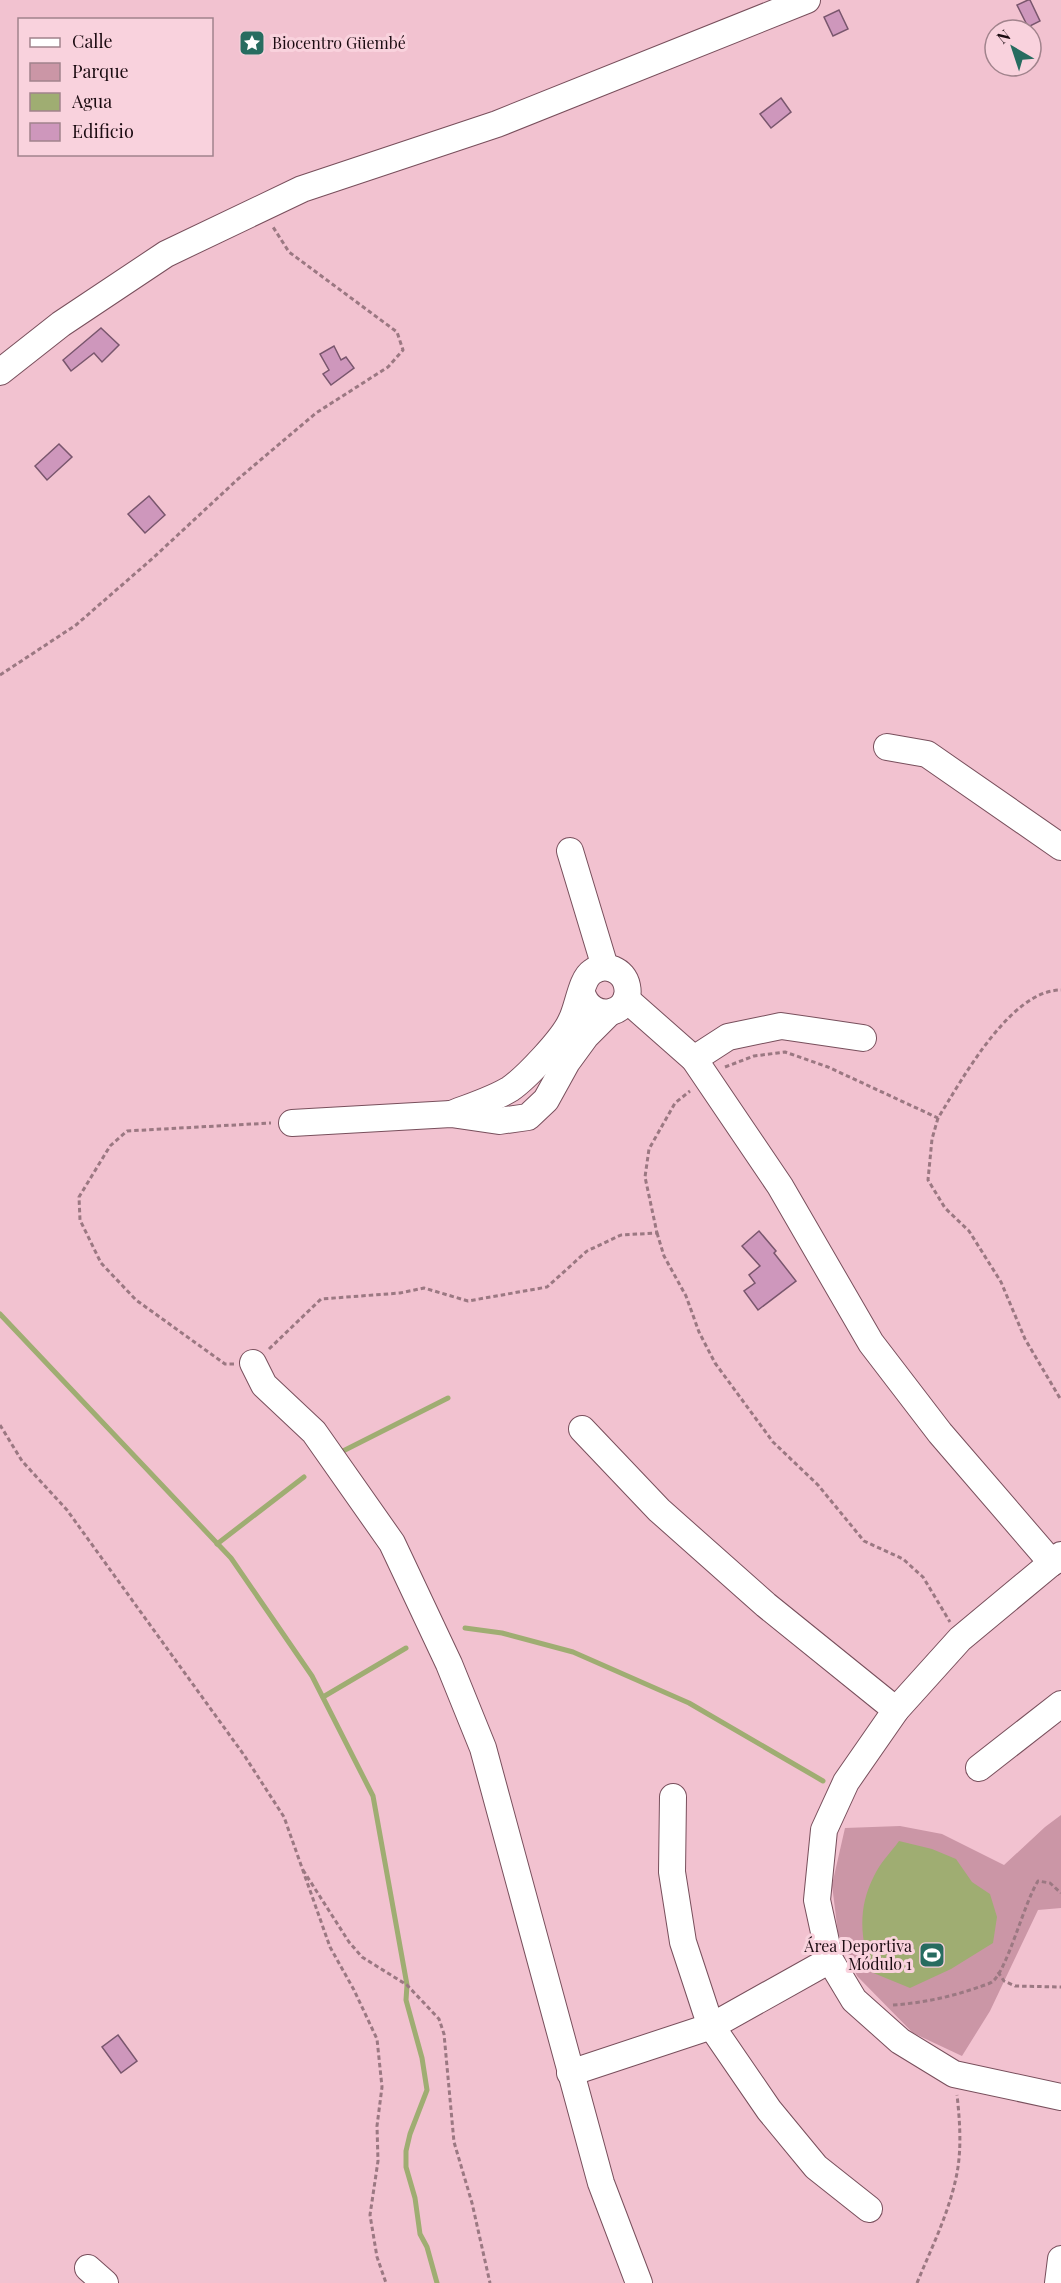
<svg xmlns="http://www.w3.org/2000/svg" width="1061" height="2283" font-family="'Playfair Display',serif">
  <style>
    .green { fill: #cb96a6 }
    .water { fill: #9fad72 }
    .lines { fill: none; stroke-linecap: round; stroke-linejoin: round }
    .stream { stroke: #9fad72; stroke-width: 5 }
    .building { fill: #ce97bc; stroke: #79566d; stroke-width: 1.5 }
    .minor-casing { stroke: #784f5c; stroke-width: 28 }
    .path { stroke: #9b7882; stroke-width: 3; stroke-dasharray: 4.5 3; stroke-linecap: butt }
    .minor { stroke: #fff; stroke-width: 26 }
    .labels { text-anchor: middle; stroke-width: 6; stroke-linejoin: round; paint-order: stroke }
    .poi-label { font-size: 16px; fill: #1c0c12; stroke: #f9d2dd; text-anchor: start }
  </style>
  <rect width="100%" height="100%" fill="#f2c2d0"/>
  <path class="green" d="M1061,1815v93l-23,2 -48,101 -28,45 -49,-23 -56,-57 -19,-43 -6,-48 13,-57 55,-2 42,8 62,31 41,-38z"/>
  <path class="water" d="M899,1841l33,8 24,10 16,23 18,12 7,23 -4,26 -42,26 -41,19 -39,-16c-10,-34 -14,-63 3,-96 6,-13 17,-24 25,-35z"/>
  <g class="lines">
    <g class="stream">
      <path d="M0,1314l231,244 81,118 61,120 34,189 -1,15 16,58 5,32 -17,44 -4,17v16l9,31 5,36 7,13 10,36"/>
      <path d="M343,1451l105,-53"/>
      <path d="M217,1544l87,-67"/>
      <path d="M465,1628l37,5 71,19 116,51 134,78"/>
      <path d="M323,1697l83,-49"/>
    </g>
  </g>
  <g class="building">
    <path d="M1028,0h2l10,21 -12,6 -11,-22z"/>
    <path d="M839,10l9,19 -15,7 -9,-19z"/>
    <path d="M781,98l10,14 -20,16 -11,-14z"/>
    <path d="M101,328l18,17 -17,17 -8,-9 -23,18 -8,-11z"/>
    <path d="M334,346l7,14 5,-3 8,11 -23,17 -8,-11 6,-4 -9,-16z"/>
    <path d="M59,444l13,13 -25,23 -12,-14z"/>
    <path d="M149,496l16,19 -20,18 -17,-19z"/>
    <path d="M759,1231l17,20 -2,2 22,28 -38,29 -14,-19 11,-8 -6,-8 11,-9 -18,-20z"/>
    <path d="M118,2035l19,26 -16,12 -19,-26z"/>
  </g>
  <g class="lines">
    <g class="minor-casing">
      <g id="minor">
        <path d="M0,372l61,-48 105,-70 136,-65 195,-65 310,-124"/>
        <path d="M887,747l40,7 134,93"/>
        <path d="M570,851l35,116"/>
        <path d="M626,999l68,60 86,127 91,157 69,90 112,130"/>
        <path d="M694,1059l34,-22 53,-11 82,12"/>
        <path d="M451,1114c18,-7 43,-15 59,-25 16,-11 53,-50 61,-68 7,-13 10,-42 21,-49 13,-10 32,-2 35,14 6,29 -36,38 -45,7"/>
        <path d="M292,1123l159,-9 48,7 29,-4 18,-17 21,-38 19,-26 23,-23"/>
        <path d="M253,1363l11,22 50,47 78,111 57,121 34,84 118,435 38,100"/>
        <path d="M582,1429l77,81 107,95 130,105"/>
        <path d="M1061,1555l-101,84 -64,71 -50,72 -22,48 -7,70 13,60 24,40 46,41 54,33 107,23"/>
        <path d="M979,1768l82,-64"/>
        <path d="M673,1797l-1,75 11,70 27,82 59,86 47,57 53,42"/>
        <path d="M570,2073l142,-47 118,-66"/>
        <path d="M88,2268l17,15"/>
        <path d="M1058,2283l3,-24"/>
      </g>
    </g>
    <g class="path">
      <path d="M0,675l76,-50 77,-67 85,-79 78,-66 72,-46 15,-17 -6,-18 -108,-80 -16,-25"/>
      <path d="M725,1067l29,-11 31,-4 43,15 110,51c24,-38 72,-128 123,-128"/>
      <path d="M938,1118l-6,21 -4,41 17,28 24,23 32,51 24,57 36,61"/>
      <path d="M657,1233l7,23 22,40 13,36 16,31 58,79 45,43 46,56 39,18 20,18 27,45"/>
      <path d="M269,1349l52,-50 79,-6 24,-5 44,13 79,-14 40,-36 34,-16 36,-2 -12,-56 4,-28 26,-46 15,-12"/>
      <path d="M234,1364h-9l-89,-64 -35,-37 -21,-43 -1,-23 31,-51 17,-15 144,-8"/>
      <path d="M0,1425l22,36 45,49 177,245 40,62 46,130 24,43 23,49 5,48 -5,39 1,35 -8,54 7,42 9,26"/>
      <path d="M303,1870l46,72 13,15 45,28 32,34 5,15 10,108 18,61 18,80"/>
      <path d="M998,1972l6,9 11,5 46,1"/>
      <path d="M893,2005c29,-2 58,-8 86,-18 3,-1 10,-3 13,-5 15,-11 32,-79 46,-101l12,2 11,10"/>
      <path d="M917,2283c14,-34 31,-68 39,-105 6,-27 4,-56 1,-83"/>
    </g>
    <use href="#minor" class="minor"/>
  </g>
  <defs>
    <g id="sight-square" transform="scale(1.35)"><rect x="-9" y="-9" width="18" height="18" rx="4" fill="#276c60" stroke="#f9d2dd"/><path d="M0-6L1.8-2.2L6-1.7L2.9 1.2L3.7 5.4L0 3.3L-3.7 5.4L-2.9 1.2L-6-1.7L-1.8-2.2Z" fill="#fff"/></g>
    <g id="stadium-square" transform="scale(1.35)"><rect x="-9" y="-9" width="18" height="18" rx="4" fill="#276c60" stroke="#f9d2dd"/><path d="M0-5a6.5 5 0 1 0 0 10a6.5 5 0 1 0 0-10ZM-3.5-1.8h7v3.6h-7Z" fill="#fff"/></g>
  </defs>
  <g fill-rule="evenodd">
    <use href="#sight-square" x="252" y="43"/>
    <use href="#stadium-square" x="932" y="1955"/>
  </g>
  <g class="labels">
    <g class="poi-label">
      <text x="272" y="49">Biocentro Güembé</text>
      <text x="912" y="1952" text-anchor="end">Área Deportiva<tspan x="912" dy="18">Módulo 1</tspan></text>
    </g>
  </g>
  <rect x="18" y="18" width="195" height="138" fill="#f9d2dd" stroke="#a1838c" stroke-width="1.5"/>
  <rect x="30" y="38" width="30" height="9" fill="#ffffff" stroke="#a1838c" stroke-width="1.5"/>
  <text x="72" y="48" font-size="18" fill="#1c0c12">Calle</text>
  <rect x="30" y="63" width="30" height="18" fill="#cb96a6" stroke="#a1838c" stroke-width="1.5"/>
  <text x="72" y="78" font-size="18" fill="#1c0c12">Parque</text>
  <rect x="30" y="93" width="30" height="18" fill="#9fad72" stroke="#a1838c" stroke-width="1.5"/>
  <text x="72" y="108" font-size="18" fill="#1c0c12">Agua</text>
  <rect x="30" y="123" width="30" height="18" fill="#ce97bc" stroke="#a1838c" stroke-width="1.5"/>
  <text x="72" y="138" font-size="18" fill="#1c0c12">Edificio</text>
  <g transform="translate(1013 48) rotate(321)"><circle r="28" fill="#f9d2dd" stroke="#a1838c" stroke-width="1.5"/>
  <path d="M0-4.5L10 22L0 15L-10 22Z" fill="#276c60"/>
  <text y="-9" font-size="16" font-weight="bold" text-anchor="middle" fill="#1c0c12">N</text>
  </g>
</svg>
